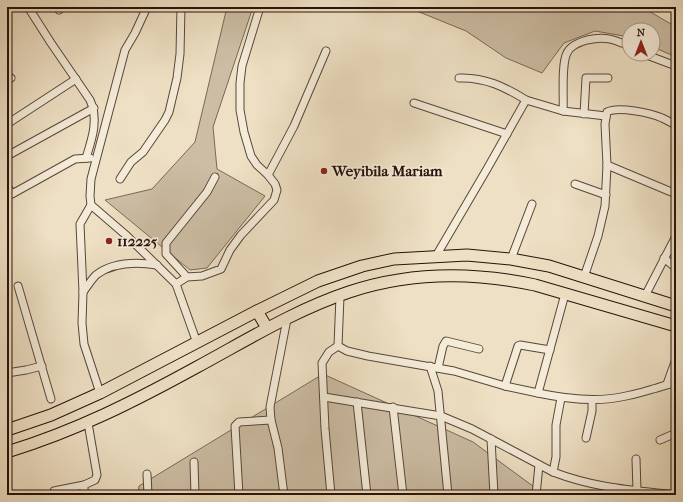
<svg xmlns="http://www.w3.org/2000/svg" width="683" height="502" font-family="'IM FELL French Canon',serif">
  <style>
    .green { fill: #ccbda4; stroke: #7a6856 }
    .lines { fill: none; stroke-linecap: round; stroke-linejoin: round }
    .street-casing { stroke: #594638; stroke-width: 9 }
    .primary-casing { stroke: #271209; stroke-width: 13 }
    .street { stroke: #f4ebd9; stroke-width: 7 }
    .primary { stroke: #eee0c4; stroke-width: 11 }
    .poi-dot { fill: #8f2418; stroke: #f4ebd9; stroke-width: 1.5 }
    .labels { text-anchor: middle; stroke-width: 3.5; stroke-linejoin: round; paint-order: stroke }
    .poi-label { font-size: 15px; font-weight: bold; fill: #271209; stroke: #f4ebd9; text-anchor: start }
  </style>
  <rect width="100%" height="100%" fill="#eee0c4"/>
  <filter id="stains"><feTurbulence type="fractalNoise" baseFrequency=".005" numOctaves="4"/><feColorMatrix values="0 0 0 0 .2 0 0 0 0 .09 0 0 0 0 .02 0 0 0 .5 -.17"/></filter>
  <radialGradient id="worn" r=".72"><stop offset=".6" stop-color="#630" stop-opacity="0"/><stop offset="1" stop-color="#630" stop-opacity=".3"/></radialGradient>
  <g class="green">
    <path d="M227,7h26l-40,120 4,42 48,27 -58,72 -17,2 -85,-70 47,-11 43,-47z"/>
    <path d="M407,7h235l34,20v30l-23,-10v-17h-24v7l-34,-6 -31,12 -22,30 -36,-15 -40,-27z"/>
    <path d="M323,374l150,68 72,53h-407l1,-9z"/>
  </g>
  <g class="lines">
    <g class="street-casing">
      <g id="street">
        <path d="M28,7l23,36 39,57c9,19 2,39 -4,58"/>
        <path d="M57,7l2,3"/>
        <path d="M147,7l-12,26 -10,17 -34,129 -1,17 1,9 36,31 49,48 21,59"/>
        <path d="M644,54l32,12"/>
        <path d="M459,78c26,-1 46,9 67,22"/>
        <path d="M7,81l4,-3"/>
        <path d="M414,103l93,31"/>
        <path d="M563,111l43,5"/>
        <path d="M584,114l2,-36h22"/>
        <path d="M7,124l69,-45"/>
        <path d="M7,156l87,-48"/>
        <path d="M607,165l69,29"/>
        <path d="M268,175l26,-49 32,-75"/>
        <path d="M120,179l11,-17 12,-10 22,-32 4,-8 8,-34 3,-24 1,-47"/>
        <path d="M575,184l31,11"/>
        <path d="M7,186l5,8 63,-35 15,-1"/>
        <path d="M91,205l-11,19 3,68 -1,31 2,21 16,49"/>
        <path d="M436,256l51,-87 39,-69 37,11c1,-13 -2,-47 4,-58 3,-7 13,-11 20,-13 18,-4 26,-1 42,6"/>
        <path d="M664,258l12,10"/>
        <path d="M511,259l21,-55"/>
        <path d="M187,277l-21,-23v-11l41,-51 8,-15"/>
        <path d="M584,277l14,-41 7,-30 2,-41 -2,-41 2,-12c11,-6 44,1 55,6 5,2 9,5 14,7"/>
        <path d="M176,284l11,-7 15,-1 19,-7 9,-19 11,-15 33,-35 3,-10 -2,-6 -7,-9 -11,-10 -6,-9 -7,-24 -4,-22v-27l2,-17 18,-59"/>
        <path d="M18,286l33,113"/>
        <path d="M83,292c4,-5 8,-12 13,-17 17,-13 42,-13 61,-10"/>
        <path d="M565,294l-27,99c28,6 59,10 88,3 9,-2 18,-4 27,-7 8,-2 14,-5 23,-6"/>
        <path d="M645,296l31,-60"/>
        <path d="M338,346l9,5 21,5 86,15 51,15 33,7"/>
        <path d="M338,346l2,-50"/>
        <path d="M430,366l8,25 10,104"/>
        <path d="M438,368l5,-22 3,-5 33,8"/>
        <path d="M7,373l19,-3 16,-4"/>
        <path d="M667,384l9,-25"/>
        <path d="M505,386l13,-40 2,-1 30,5"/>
        <path d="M324,397l117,19 31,13 81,43"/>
        <path d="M561,398l-5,27v32l-3,15c42,16 78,18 122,23"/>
        <path d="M357,402l10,93"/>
        <path d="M393,407l10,88"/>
        <path d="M586,438l6,-27v-11"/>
        <path d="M491,439l3,56"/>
        <path d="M660,440l16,-7"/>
        <path d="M636,459l1,32"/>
        <path d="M194,462l1,33"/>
        <path d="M147,474l1,21"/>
        <path d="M53,495l1,-4 30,-6"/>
        <path d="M84,495v-10l11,-5 2,-5 -9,-52"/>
        <path d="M239,495l-4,-69 4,-4 32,-2"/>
        <path d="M284,495l-6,-47 -7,-28 -1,-13 17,-88"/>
        <path d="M331,495l-6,-66 -3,-66 7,-11 9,-6"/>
        <path d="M536,495l3,-30"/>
      </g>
    </g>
    <g class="primary-casing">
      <g id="primary">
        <path d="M257,311l10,17"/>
        <path d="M7,430l44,-15 49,-22 157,-82 61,-30 44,-15 32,-7 73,-4 44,4 38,7 127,40"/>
        <path d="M7,452c69,-21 128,-51 190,-85 50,-27 98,-57 152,-75 60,-20 125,-20 186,-7l141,41"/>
      </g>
    </g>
    <use href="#street" class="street"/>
    <use href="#primary" class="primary"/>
  </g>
  <g class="poi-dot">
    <circle cx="324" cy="171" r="4"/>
    <circle cx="109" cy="241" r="4"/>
  </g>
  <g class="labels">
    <g class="poi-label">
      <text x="332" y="176">Weyibila Mariam</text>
      <text x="117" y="246">112225</text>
    </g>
  </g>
  <rect width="683" height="502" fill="none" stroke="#eee0c4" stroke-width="24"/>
  <rect x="8" y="8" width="667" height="486" fill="none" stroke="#271209" stroke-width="2"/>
  <rect x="12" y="12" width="659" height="478" fill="none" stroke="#271209"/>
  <g transform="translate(641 42)"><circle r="19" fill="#f4ebd9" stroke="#a29486"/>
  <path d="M0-3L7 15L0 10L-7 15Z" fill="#8f2418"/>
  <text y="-6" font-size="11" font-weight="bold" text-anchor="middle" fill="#271209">N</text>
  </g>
  <rect width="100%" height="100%" filter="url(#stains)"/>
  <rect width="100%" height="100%" fill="url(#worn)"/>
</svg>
